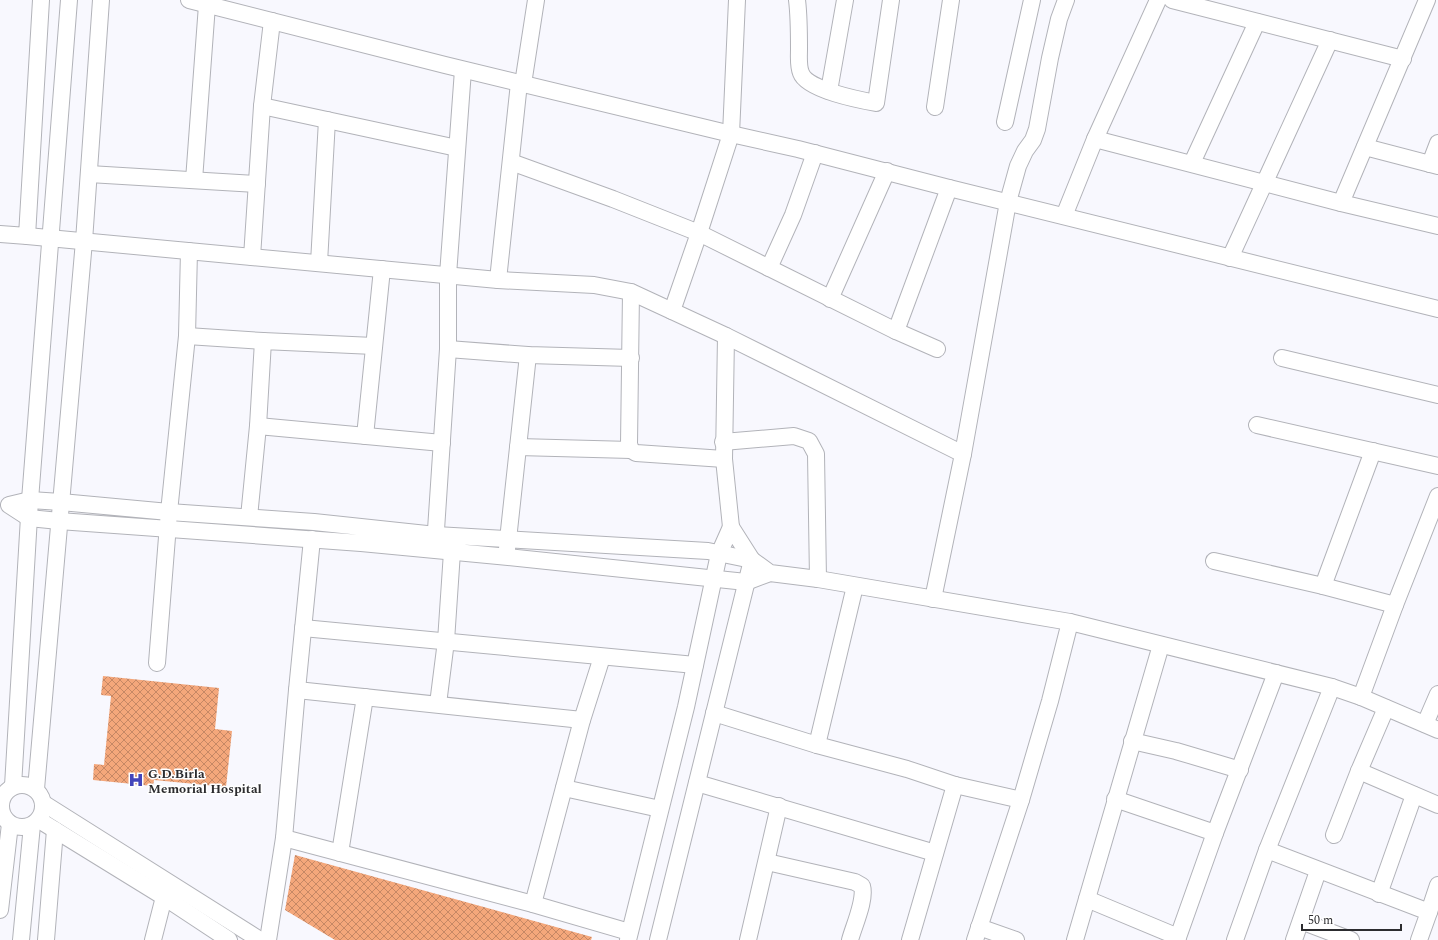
<svg xmlns="http://www.w3.org/2000/svg" width="1438" height="940" font-family="Spectral,serif">
  <style>
    .building { fill: url(#building-cross-hatch) }
    .lines { fill: none; stroke-linecap: round; stroke-linejoin: round }
    .minor-casing { stroke: #b2b3b9; stroke-width: 18 }
    .minor { stroke: #fff; stroke-width: 16 }
    .labels { text-anchor: middle; stroke-width: 3; stroke-linejoin: round; paint-order: stroke }
    .poi-label { font-size: 13px; font-weight: bold; fill: #2c2c2f; stroke: #fff; text-anchor: start }
  </style>
  <defs>
    <pattern id="building-cross-hatch" width="8" height="8" patternUnits="userSpaceOnUse"><rect width="8" height="8" fill="#f4a77b"/><path d="M0 0l8 8M0 8l8-8" fill="none" stroke="#c68865"/></pattern>
  </defs>
  <rect width="100%" height="100%" fill="#f8f8fe"/>
  <g class="building">
    <path d="M103,676l116,12 -4,41 17,2 -6,56 -72,-7 -1,6 -60,-6 1,-16 10,1 7,-69 -10,-1z"/>
    <path d="M295,855l297,82 -1,3h-256l-50,-30z"/>
  </g>
  <g class="lines">
    <g class="minor-casing">
      <g id="minor">
        <path d="M189,0l256,65 286,69 67,15 151,39 489,121"/>
        <path d="M797,0c2,16 2,33 2,49 0,8 -1,17 2,24 6,17 59,27 75,30l15,-103"/>
        <path d="M1172,0l231,59"/>
        <path d="M523,84l13,-84"/>
        <path d="M829,91l16,-91"/>
        <path d="M262,106l195,42"/>
        <path d="M935,107l16,-107"/>
        <path d="M1005,122l27,-122"/>
        <path d="M1095,139l246,64 97,23"/>
        <path d="M1365,147l73,19"/>
        <path d="M511,162l102,37 86,34 197,98 41,18"/>
        <path d="M1192,163l65,-141"/>
        <path d="M1430,164l8,-21"/>
        <path d="M89,174l168,10"/>
        <path d="M194,180l13,-175"/>
        <path d="M1341,203l86,-203"/>
        <path d="M1064,216l31,-77 63,-139"/>
        <path d="M0,234l27,2 14,-236"/>
        <path d="M27,236l471,44 96,5 37,7 95,44 237,118"/>
        <path d="M252,257l10,-151 10,-85"/>
        <path d="M1230,258l100,-218"/>
        <path d="M319,263l8,-143"/>
        <path d="M769,268l24,-53 22,-62"/>
        <path d="M498,280l21,-197"/>
        <path d="M631,292l-2,152 2,6 5,3 88,6"/>
        <path d="M830,299l57,-128"/>
        <path d="M672,311l27,-78 32,-99 6,-134"/>
        <path d="M896,331l53,-143"/>
        <path d="M187,336l76,5"/>
        <path d="M726,336l-2,123 7,68"/>
        <path d="M448,349l80,6 103,3"/>
        <path d="M1282,358l156,37"/>
        <path d="M1257,425l181,41"/>
        <path d="M258,426l5,-85 111,5"/>
        <path d="M365,436l17,-167"/>
        <path d="M723,442l71,-6 15,5 7,13 2,125"/>
        <path d="M518,447l113,3"/>
        <path d="M249,517l9,-91 184,17"/>
        <path d="M435,545l13,-196v-74l15,-205"/>
        <path d="M507,549l21,-194"/>
        <path d="M1214,561l109,25 72,19"/>
        <path d="M770,573l-18,-13 -44,-9 -272,-16 -122,-13 -145,-10 -108,-10 -31,-2 -21,5 20,13 30,3 302,22 137,13 248,26 24,-9 48,6 252,43 262,65 29,10 77,33"/>
        <path d="M1323,586l50,-135"/>
        <path d="M933,599l30,-145 45,-252 10,-36 7,-15 8,-11 4,-11 13,-71 9,-39 7,-19"/>
        <path d="M303,628l392,37"/>
        <path d="M157,663l12,-151 18,-176 2,-85"/>
        <path d="M297,690l285,30"/>
        <path d="M1361,697l34,-92 43,-109"/>
        <path d="M438,704l8,-63 6,-89"/>
        <path d="M714,713l103,32 90,24 48,16 66,15"/>
        <path d="M1425,724l13,-30"/>
        <path d="M1132,741l44,10 64,19"/>
        <path d="M817,745l38,-159"/>
        <path d="M1359,771l79,34"/>
        <path d="M697,783l238,70"/>
        <circle cx="22" cy="806" r="21"/>
        <path d="M13,786l17,-286 39,-500"/>
        <path d="M564,788l96,21"/>
        <path d="M36,789l48,-548 17,-241"/>
        <path d="M1115,799l100,34"/>
        <path d="M43,803l217,137"/>
        <path d="M39,820l125,77 65,43"/>
        <path d="M1334,835l25,-64 27,-63"/>
        <path d="M284,838l249,66 96,28"/>
        <path d="M1267,850l65,-163"/>
        <path d="M340,853l25,-156"/>
        <path d="M767,862l88,20 7,4c4,14 -8,39 -12,54"/>
        <path d="M1379,894l35,-99"/>
        <path d="M1087,899l91,38"/>
        <path d="M533,904l49,-184 20,-63"/>
        <path d="M0,910l10,-86"/>
        <path d="M1429,912l9,-27"/>
        <path d="M1301,921l50,19"/>
        <path d="M979,927l37,13"/>
        <path d="M21,940l11,-115"/>
        <path d="M46,940l9,-110"/>
        <path d="M153,940l11,-43"/>
        <path d="M268,940l16,-102 13,-148 15,-151"/>
        <path d="M628,940l58,-233 33,-153 12,-27 21,33 -94,380"/>
        <path d="M748,940l31,-134"/>
        <path d="M910,940l45,-155"/>
        <path d="M975,940l46,-140 29,-99 20,-79"/>
        <path d="M1075,940l86,-295"/>
        <path d="M1177,940l38,-107 61,-160"/>
        <path d="M1235,940l32,-90 162,62 -10,28"/>
        <path d="M1294,940l24,-69"/>
      </g>
    </g>
    <use href="#minor" class="minor"/>
  </g>
  <defs>
    <g id="hospital-bare" transform="scale(1.2)"><path d="M-5-5h3v3.5h4V-5h3V5h-3V1.5h-4V5h-3Z" fill="#4345bb" stroke="#fff" stroke-width="2.5" paint-order="stroke"/></g>
  </defs>
  <g fill-rule="evenodd">
    <use href="#hospital-bare" x="136" y="780"/>
  </g>
  <g class="labels">
    <g class="poi-label">
      <text x="148" y="778">G.D.Birla<tspan x="148" dy="15">Memorial Hospital</tspan></text>
    </g>
  </g>
  <path d="M1302 924v6h99v-6" fill="none" stroke="#2c2c2f" stroke-width="2"/>
  <text x="1308" y="924" font-size="12" fill="#2c2c2f" stroke="#ffffff" stroke-width="3" paint-order="stroke">50 m</text>
</svg>
